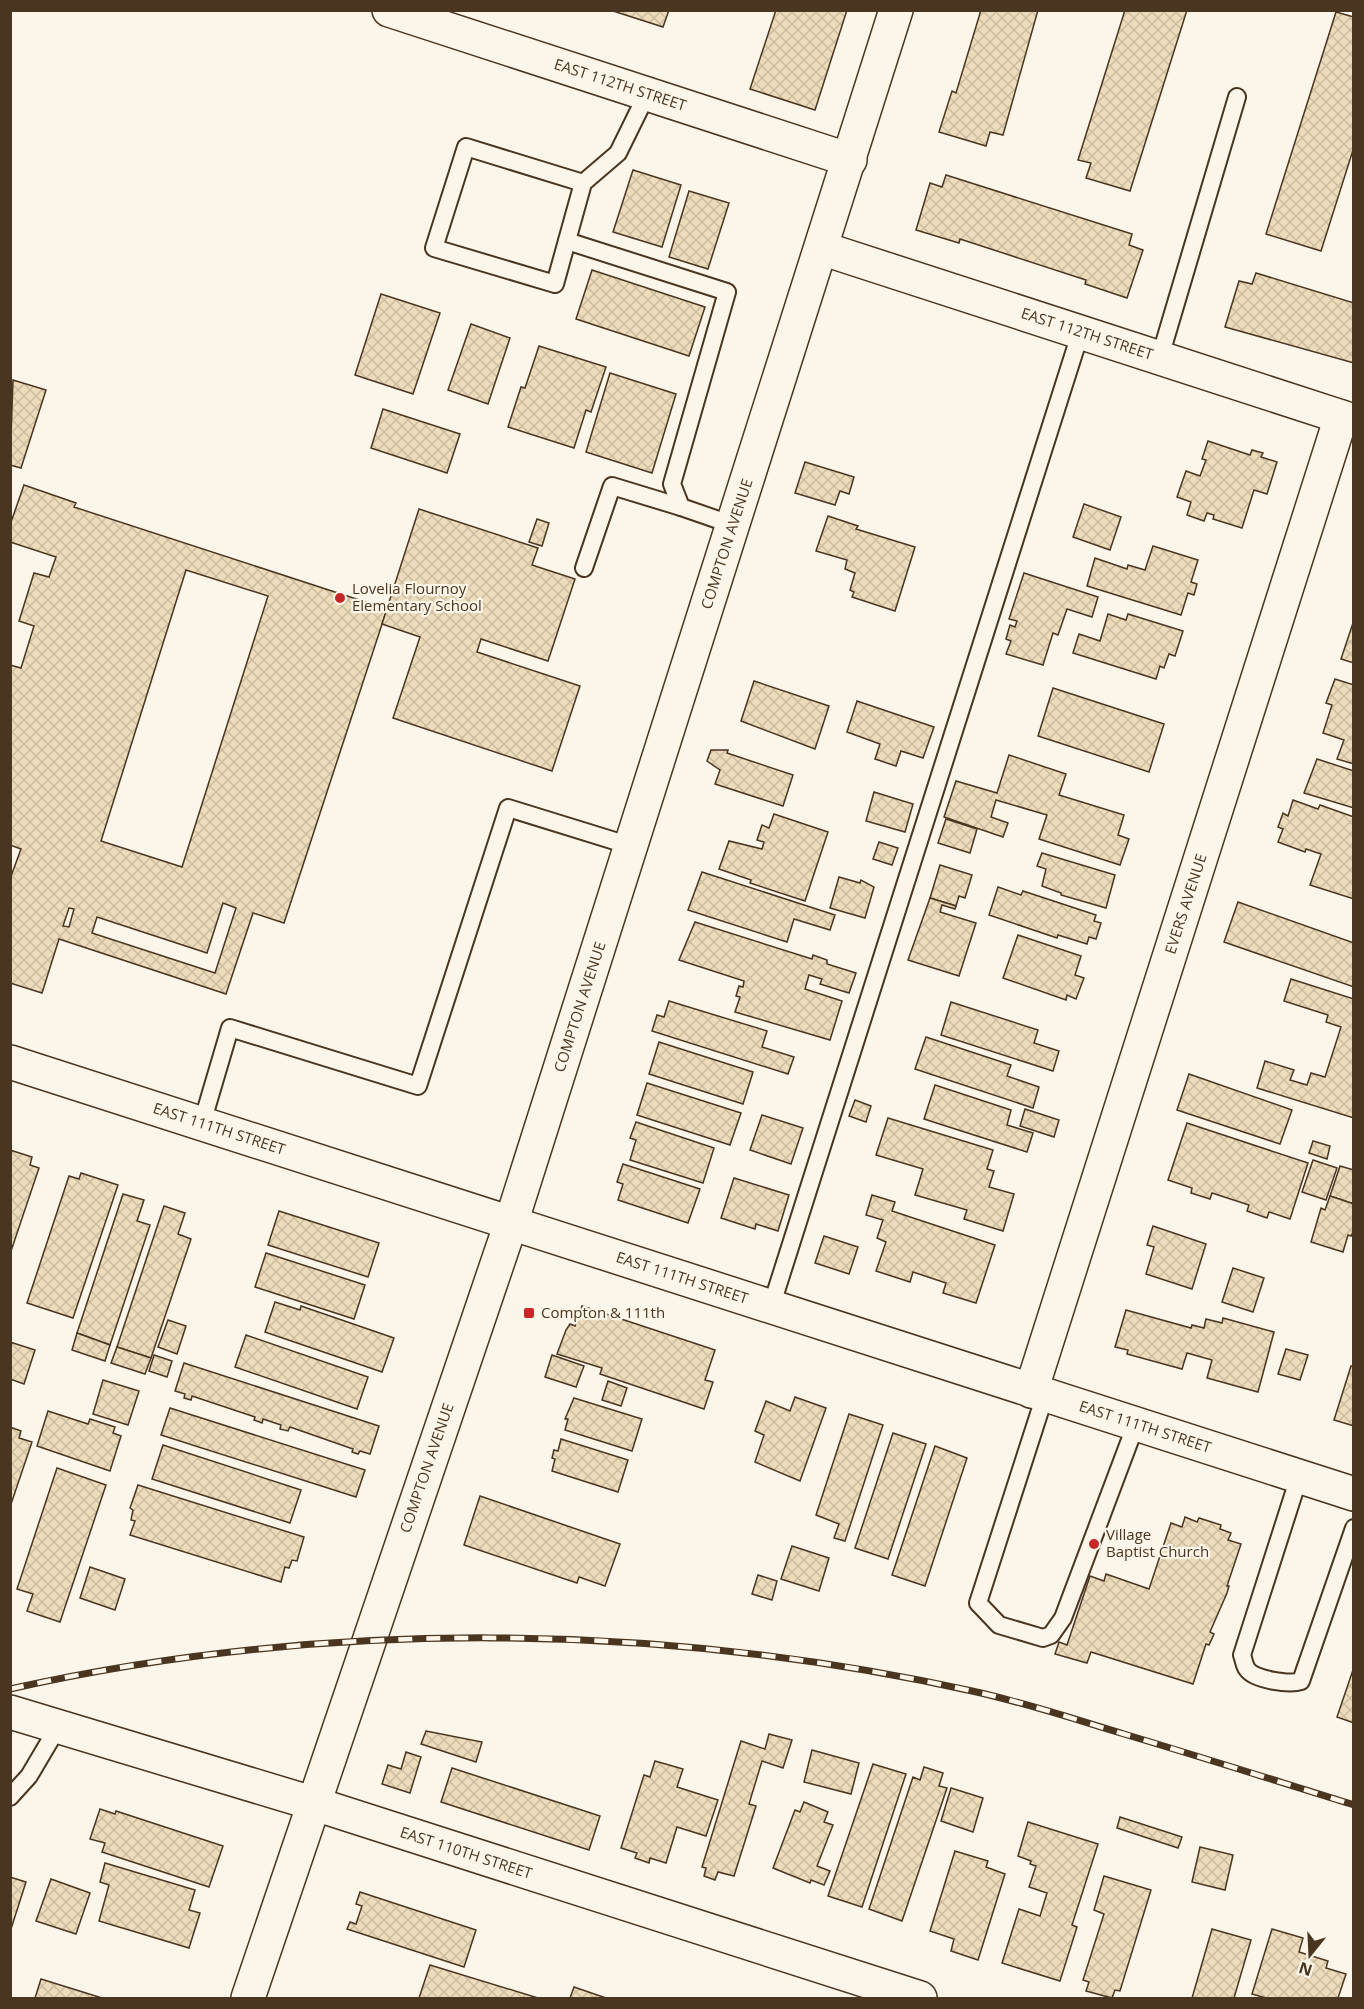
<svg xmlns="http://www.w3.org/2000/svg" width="1364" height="2009" font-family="'Open Sans',sans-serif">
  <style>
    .building { fill: url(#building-cross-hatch); stroke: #4a3520; stroke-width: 1.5; fill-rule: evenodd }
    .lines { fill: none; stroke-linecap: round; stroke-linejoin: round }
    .lane-casing { stroke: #4a3520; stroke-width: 20 }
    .street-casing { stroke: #4a3520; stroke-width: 36 }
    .secondary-casing { stroke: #4a3520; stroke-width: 36 }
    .lane { stroke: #fbf6e9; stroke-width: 16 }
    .street { stroke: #fbf6e9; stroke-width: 33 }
    .secondary { stroke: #fbf6e9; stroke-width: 33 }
    .rail-casing { stroke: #4a3520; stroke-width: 7 }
    .rail { stroke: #fbf6e9; stroke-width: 4.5; stroke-dasharray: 14; stroke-linecap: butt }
    .poi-dot { fill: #c62828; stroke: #fbf6e9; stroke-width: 2 }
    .labels { text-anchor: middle; stroke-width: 4.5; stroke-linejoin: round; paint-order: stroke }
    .street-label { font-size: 15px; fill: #4a3520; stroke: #fbf6e9 }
    .poi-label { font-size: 15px; fill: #4a3520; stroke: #fbf6e9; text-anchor: start }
  </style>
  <defs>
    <pattern id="building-cross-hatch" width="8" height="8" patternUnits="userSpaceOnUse" patternTransform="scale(1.5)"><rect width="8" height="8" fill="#ecdcbc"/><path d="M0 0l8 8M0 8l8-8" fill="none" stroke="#ccbda1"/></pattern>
  </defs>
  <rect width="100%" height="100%" fill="#fbf6e9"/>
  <g class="building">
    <path d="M610,10h59l-6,17z"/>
    <path d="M776,10h71l-32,100 -65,-21z"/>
    <path d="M981,10h57l-35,125 -13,-3 -4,14 -47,-14 13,-41 4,2z"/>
    <path d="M1125,10h62l-57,181 -44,-13 5,-15 -13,-3z"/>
    <path d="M1336,12l18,5v130l-33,104 -55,-17z"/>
    <path d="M633,170l48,15 -19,62 -49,-15z"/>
    <path d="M946,175l186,59 -3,11 14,5 -16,48 -42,-14 1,-4 -126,-41 -1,4 -43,-13 14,-47 12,4z"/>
    <path d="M689,191l40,12 -21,66 -39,-12z"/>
    <path d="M592,270l113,37 -16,49 -113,-37z"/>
    <path d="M1256,273l98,30v60l-129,-36 14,-46 13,3z"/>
    <path d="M381,294l59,19 -27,81 -58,-19z"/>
    <path d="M471,324l39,14 -22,66 -40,-14z"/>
    <path d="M539,346l67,21 -15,45 -5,-2 -12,38 -66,-21 13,-40 4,1z"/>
    <path d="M610,373l66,21 -24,79 -66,-21z"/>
    <path d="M13,380l33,10 -25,78 -11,-3z"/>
    <path d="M383,409l77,25 -13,39 -76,-25z"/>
    <path d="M1208,441l42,14 2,-5 11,3 -2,4 16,5 -10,32 -13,-4 -12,38 -29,-9 1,-4 -7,-2 -3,8 -17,-6 4,-13 -14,-5 9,-26 14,5 6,-16 -4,-1z"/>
    <path d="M805,462l49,15 -5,17 -9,-3 -5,14 -40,-12z"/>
    <path d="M24,485l52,18 -2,4 313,102 -103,314 -31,-10 -27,81 -167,-55 -17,54 -32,-10v-104l11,-30 -11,-4v-180l11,3 13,-42 -15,-5 15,-48 15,4 7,-20 -46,-15v-17zM186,570l82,26 -86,271 -81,-26zM223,903l13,5 -21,65 -123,-40 5,-16 110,36zM69,908l5,1 -5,18 -6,-1z"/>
    <path d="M1084,504l37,13 -11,33 -37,-13z"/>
    <path d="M419,509l119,39 -6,17 43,14 -27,82 -67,-22 -4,13 103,34 -28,85 -159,-53 27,-81 -38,-13z"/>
    <path d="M828,516l30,10 -2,3 59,18 -20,64 -43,-14 2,-5 -4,-2 5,-17 -10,-4 2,-9 -31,-9z"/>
    <path d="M537,519l12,4 -7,23 -13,-4z"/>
    <path d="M1153,546l45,14 -7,22 6,2 -3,11 -6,-2 -7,22 -94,-29 8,-28 32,11 1,-4 17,5z"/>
    <path d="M1024,573l74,24 -6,20 -25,-8 -9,26 -5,-2 -10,32 -37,-11 5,-13 -5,-2 4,-14 5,2 2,-6 -8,-2z"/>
    <path d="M1108,614l18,6 2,-6 55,17 -8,25 -6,-2 -5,14 -4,-2 -4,13 -83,-26 6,-19 21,7z"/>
    <path d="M1354,620v43l-13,-4z"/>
    <path d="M1335,679l19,6v79l-17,-5 7,-19 -21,-7 9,-28 -6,-2z"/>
    <path d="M754,681l75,25 -14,43 -74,-28z"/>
    <path d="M1053,688l111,36 -15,48 -111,-36z"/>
    <path d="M857,701l77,26 -11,31 -22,-7 -5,15 -21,-7 5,-15 -33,-12z"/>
    <path d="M711,750h17l-1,3 66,22 -10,31 -68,-22 5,-14 -13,-9z"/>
    <path d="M1009,755l57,19 -7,21 65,20 -6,20 11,4 -9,26 -81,-26 8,-24 -51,-15 -5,17 17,6 -5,14 -59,-20 12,-36 41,12z"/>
    <path d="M1317,759l37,12v37l-50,-15z"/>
    <path d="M874,792l39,12 -8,28 -39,-11z"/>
    <path d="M1293,800l25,9 2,-4 34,12v82l-44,-14 11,-31 -15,-5 -1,3 -27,-10 5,-13 -5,-2 5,-14 5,3z"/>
    <path d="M774,814l54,18 -23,69 -55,-18 1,-3 -32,-11 10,-28 33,8 2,-7 -7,-2 5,-15 7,3z"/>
    <path d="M946,819l31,10 -7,24 -32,-10z"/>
    <path d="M879,842l19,6 -6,17 -19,-6z"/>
    <path d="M1042,853l73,22 -9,33 -45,-13v-2l-19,-7 4,-17 -9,-3z"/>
    <path d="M940,865l32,10 -7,23 -6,-2 -3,10 -26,-8z"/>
    <path d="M702,872l133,43 -5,15 -36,-11 -7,23 -99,-32z"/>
    <path d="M839,877l21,6 1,-3 13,7 -9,31 -35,-10z"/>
    <path d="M998,887l23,8 2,-4 73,24 -2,6 7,2 -5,16 -7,-2 -2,7 -29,-9 -1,3 -68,-23z"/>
    <path d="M930,898l26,8 -1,3 -13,-4 -2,7 36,11 -17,53 -51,-16z"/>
    <path d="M1238,902l116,41v44l-130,-45z"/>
    <path d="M695,922l117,37 1,-4 14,5v4l29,9 -7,20 -29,-9 2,-5 -13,-4 -4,14 37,12 -12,39 -95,-28 5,-15 -4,-1 3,-10 4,1 1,-6 -65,-21z"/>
    <path d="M1018,935l63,21 -6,19 9,3 -8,21 -9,-4 -1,5 -63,-22z"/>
    <path d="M1291,979l63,20v119l-97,-30 8,-27 29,9 -4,10 17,5 4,-12 14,4 16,-50 -15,-5 2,-7 -44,-14z"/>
    <path d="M669,1001l98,30 -5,16 32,10 -6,17 -136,-43 5,-16 7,2z"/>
    <path d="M951,1002l87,28 -4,13 25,8 -6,20 -112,-36z"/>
    <path d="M926,1037l85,28 -4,11 32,11 -6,21 -118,-39z"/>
    <path d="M659,1042l94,30 -10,32 -94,-30z"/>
    <path d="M1189,1074l103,36 -12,34 -103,-34z"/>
    <path d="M647,1083l94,30 -11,32 -93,-30z"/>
    <path d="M935,1085l76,25 -4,15 26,8 -6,19 -103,-33z"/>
    <path d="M855,1100l16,6 -5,16 -17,-6z"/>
    <path d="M1025,1109l34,11 -5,17 -34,-11z"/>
    <path d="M762,1115l41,13 -12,36 -41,-14z"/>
    <path d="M888,1118l105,32 -6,19 7,2 -5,16 25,7 -11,37 -39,-12 3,-9 -52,-15 8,-26 -47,-14z"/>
    <path d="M636,1122l78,26 -11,35 -73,-23 6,-20 -6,-2z"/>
    <path d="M1187,1123l121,40 -18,56 -21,-7 -2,6 -20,-7 2,-6 -37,-12 -2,6 -19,-6 1,-5 -24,-8z"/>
    <path d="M1313,1141l17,5 -3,13 -18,-6z"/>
    <path d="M10,1150l22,7 -2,8 9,3 -29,86z"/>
    <path d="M1313,1160l24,8 -11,32 -24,-8z"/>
    <path d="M623,1164l77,25 -12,34 -70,-23 5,-16 -6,-2z"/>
    <path d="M1340,1166l14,4v34l-24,-8z"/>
    <path d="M81,1173l37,12 -45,133 -46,-15 42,-127 10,3z"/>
    <path d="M734,1178l55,17 -11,36 -22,-7 -1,5 -34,-11z"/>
    <path d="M123,1194l21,6 -7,21 13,4 -40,120 -33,-12z"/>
    <path d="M872,1195l23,7 -3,9 103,34 -19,58 -33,-10 3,-10 -33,-11 -3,10 -34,-11 10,-29 -9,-4 6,-18 -17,-5z"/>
    <path d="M1330,1196l24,8v26l-3,6 -3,-1 -5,17 -32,-10 10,-34 4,2z"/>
    <path d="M164,1206l21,7 -7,21 13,5 -40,119 -34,-11z"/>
    <path d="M279,1211l100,32 -11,34 -100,-32z"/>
    <path d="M1153,1226l53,18 -14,45 -46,-15 8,-27 -7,-2z"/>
    <path d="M824,1236l34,11 -9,27 -34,-11z"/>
    <path d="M266,1253l99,32 -11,34 -99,-32z"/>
    <path d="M1233,1268l31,10 -11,34 -31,-10z"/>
    <path d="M275,1302l25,8 1,-4 93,32 -12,34 -117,-40z"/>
    <path d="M582,1306l133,44 -10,30 8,2 -9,27 -104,-35 2,-6 -45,-14 9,-24 4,-6 5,2z"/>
    <path d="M1126,1310l65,18 1,-3 12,3 2,-9 16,4 1,-5 51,14 -16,60 -51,-14 5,-18 -25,-7 -5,16 -55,-15 1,-4 -13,-3z"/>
    <path d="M168,1320l18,6 -9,28 -19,-7z"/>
    <path d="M77,1333l33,12 -5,16 -33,-11z"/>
    <path d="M246,1335l122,42 -11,32 -122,-42z"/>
    <path d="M10,1342l25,8 -11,34 -14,-5z"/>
    <path d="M117,1347l34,11 -6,16 -34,-11z"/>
    <path d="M1286,1349l22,6 -8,25 -22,-6z"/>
    <path d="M154,1355l18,6 -5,16 -18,-6z"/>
    <path d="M552,1355l32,11 -8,21 -31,-10z"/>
    <path d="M184,1363l195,63 -9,28 -10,-3 -2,3 -6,-2 1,-3 -63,-22 -2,4 -8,-2 1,-4 -18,-6 -1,4 -8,-3 1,-3 -63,-21 -1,4 -7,-2 1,-4 -10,-3z"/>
    <path d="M1351,1366l3,1v59l-20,-6z"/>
    <path d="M103,1380l36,11 -11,34 -35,-11z"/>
    <path d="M608,1381l19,7 -6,18 -19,-6z"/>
    <path d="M795,1397l31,11 -26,73 -45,-19 9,-27 -9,-4 11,-30 24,10z"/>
    <path d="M574,1398l68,21 -10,32 -67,-21 3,-11h-3z"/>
    <path d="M170,1408l195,62 -9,27 -195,-62z"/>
    <path d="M48,1411l40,13 2,-5 25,8 -2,6 8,3 -11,35 -73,-25z"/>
    <path d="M849,1414l34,11 -38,116 -11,-3 5,-14 -23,-9z"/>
    <path d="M10,1427l11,4 -2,7 13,4 -22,65z"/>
    <path d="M893,1433l33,11 -38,115 -33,-11z"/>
    <path d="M561,1439l67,21 -10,32 -66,-21 3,-12 -3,-1 2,-8 4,1z"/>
    <path d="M163,1445l138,45 -11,33 -138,-44z"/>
    <path d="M935,1446l32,12 -42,128 -33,-11z"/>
    <path d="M57,1468l49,17 -46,137 -33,-11 6,-17 -16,-5z"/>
    <path d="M138,1485l166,52 -7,24 -5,-1 -3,8 -4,-1 -4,15 -151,-47 5,-14 -4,-1 2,-10 -3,-2z"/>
    <path d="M480,1496l140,48 -15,42 -26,-9 -2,6 -113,-38z"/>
    <path d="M1185,1517l12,5 2,-4 22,7 -1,4 11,4 -3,7 13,4 -14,42h2l-2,7 -17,39 4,2 -5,11 -3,-1 -13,40 -102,-32 -4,11 -32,-9 4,-12 8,3 23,-69 14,5 2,-7 43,15 22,-66 11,4z"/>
    <path d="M792,1546l37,12 -10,33 -38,-12z"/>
    <path d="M90,1567l35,12 -10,31 -35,-12z"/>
    <path d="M758,1575l19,6 -5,19 -20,-6z"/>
    <path d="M1354,1667v56l-17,-6z"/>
    <path d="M426,1731l56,11 -6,20 -55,-18z"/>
    <path d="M769,1734l23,6 -9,28 -21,-7 -13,43 7,2 -22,70 -16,-4 -3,8 -11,-4 2,-8 -4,-1 39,-126 24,8z"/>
    <path d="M812,1750l47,13 -8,31 -47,-12z"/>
    <path d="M406,1752l15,5 -11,36 -28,-9 6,-19 13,4z"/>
    <path d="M655,1761l28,8 -6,18 41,13 -12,36 -29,-9 -11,36 -16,-5 -1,5 -14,-5 2,-5 -16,-5 23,-73 6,2z"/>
    <path d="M873,1764l33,10 -44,133 -34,-11z"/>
    <path d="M924,1767l19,6 -4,13 8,2 -45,133 -33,-12 44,-132 7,3z"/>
    <path d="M452,1768l148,48 -11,34 -148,-48z"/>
    <path d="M951,1788l32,10 -10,34 -32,-11z"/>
    <path d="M804,1802l24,10 -4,10 9,3 -16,41 13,5 -6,14 -13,-5 -1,3 -37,-15 22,-58 5,2z"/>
    <path d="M100,1809l15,5 1,-3 107,35 -14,41 -107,-35 3,-9 -15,-4z"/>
    <path d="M1120,1817l62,20 -4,11 -61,-20z"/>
    <path d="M1028,1822l70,22 -26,81 5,2 -17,54 -58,-18 17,-54 21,7 7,-23 -18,-6 7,-21 -6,-2 1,-3 -13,-5z"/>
    <path d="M1200,1847l33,8 -8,35 -33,-8z"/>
    <path d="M955,1851l33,10 -2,6 19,7 -27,86 -27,-9 3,-12 -24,-8z"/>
    <path d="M105,1863l90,27 -6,20 11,3 -11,35 -90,-27 10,-36 -9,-3z"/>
    <path d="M1104,1876l47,14 -31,101 -5,-1 -3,8 -26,-7 3,-9 -6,-2 21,-66 -10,-4z"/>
    <path d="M10,1877l16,5 -16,50z"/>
    <path d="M51,1879l39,14 -14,41 -40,-13z"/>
    <path d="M360,1892l116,38 -12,37 -117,-38 3,-7 6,2 6,-18 -6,-2z"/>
    <path d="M1212,1929l39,11 -17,58h-42z"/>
    <path d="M1272,1929l31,9 -4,14 29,9 -2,7 20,6 -8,24h-72l-14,-4z"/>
    <path d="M430,1965l108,33h-119z"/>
    <path d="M41,1979l61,19h-67z"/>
    <path d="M574,1987l32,11h-36z"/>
  </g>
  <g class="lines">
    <g class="lane-casing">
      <g id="lane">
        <path d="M583,183l-28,101 -121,-36 32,-101 117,36 35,-30 29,-59"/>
        <path d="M567,241l160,51 -55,192 9,23 52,18"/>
        <path d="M1160,357l77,-260"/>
        <path d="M584,568l28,-82 69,21"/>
        <path d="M202,1123l28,-95 188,58 90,-278 123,38"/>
        <path d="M771,1307l310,-976"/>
        <path d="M1045,1395l-67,208 21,22 44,13 8,-3 12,-17 73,-194"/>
        <path d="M1299,1477l-57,178c2,5 2,10 5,14 7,11 43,16 54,12l53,-153"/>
        <path d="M10,1797l19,-21 29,-49"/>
      </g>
    </g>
    <g class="street-casing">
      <g id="street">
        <path d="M389,10l461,150"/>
        <path d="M821,248l533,173"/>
        <path d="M10,1062l1344,432"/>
        <path d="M1031,1391l310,-974"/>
        <path d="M10,1712l302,91 608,195"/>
      </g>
    </g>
    <g class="secondary-casing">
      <path id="secondary" d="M248,1998l263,-775 385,-1213"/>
    </g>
    <use href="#lane" class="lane"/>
    <use href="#street" class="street"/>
    <use href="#secondary" class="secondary"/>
    <g class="rail-casing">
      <path id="rail" d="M10,1689c313,-70 649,-67 962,2 51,11 102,28 152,43 77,23 153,47 230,71"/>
    </g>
    <use href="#rail" class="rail"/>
  </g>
  <g class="poi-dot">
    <circle cx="340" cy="598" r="6"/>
    <rect x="523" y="1307" width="12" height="12" rx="3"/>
    <circle cx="1094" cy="1544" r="6"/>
  </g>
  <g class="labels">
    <g class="street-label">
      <text transform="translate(620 85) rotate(18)" y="5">EAST 112TH STREET</text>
      <text transform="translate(1087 334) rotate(18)" y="5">EAST 112TH STREET</text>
      <text transform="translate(727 544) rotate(-72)" y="5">COMPTON AVENUE</text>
      <text transform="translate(1186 904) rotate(-72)" y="5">EVERS AVENUE</text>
      <text transform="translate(580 1007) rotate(-72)" y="5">COMPTON AVENUE</text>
      <text transform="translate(219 1129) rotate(18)" y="5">EAST 111TH STREET</text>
      <text transform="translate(682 1278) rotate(18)" y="5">EAST 111TH STREET</text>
      <text transform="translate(1145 1427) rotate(18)" y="5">EAST 111TH STREET</text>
      <text transform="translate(427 1468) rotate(-71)" y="5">COMPTON AVENUE</text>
      <text transform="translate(466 1853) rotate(18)" y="5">EAST 110TH STREET</text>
    </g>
    <g class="poi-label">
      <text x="352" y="594">Lovelia Flournoy<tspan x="352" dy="17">Elementary School</tspan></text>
      <text x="541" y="1318">Compton &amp; 111th</text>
      <text x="1106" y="1540">Village<tspan x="1106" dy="17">Baptist Church</tspan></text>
    </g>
  </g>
  <rect width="1364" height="2009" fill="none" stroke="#4a3520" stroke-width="24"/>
  <g transform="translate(1310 1955) rotate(198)" stroke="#fbf6e9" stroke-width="4.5" paint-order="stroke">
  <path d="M0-4.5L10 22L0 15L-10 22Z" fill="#4a3520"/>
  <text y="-9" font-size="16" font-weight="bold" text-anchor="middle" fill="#4a3520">N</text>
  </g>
</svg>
